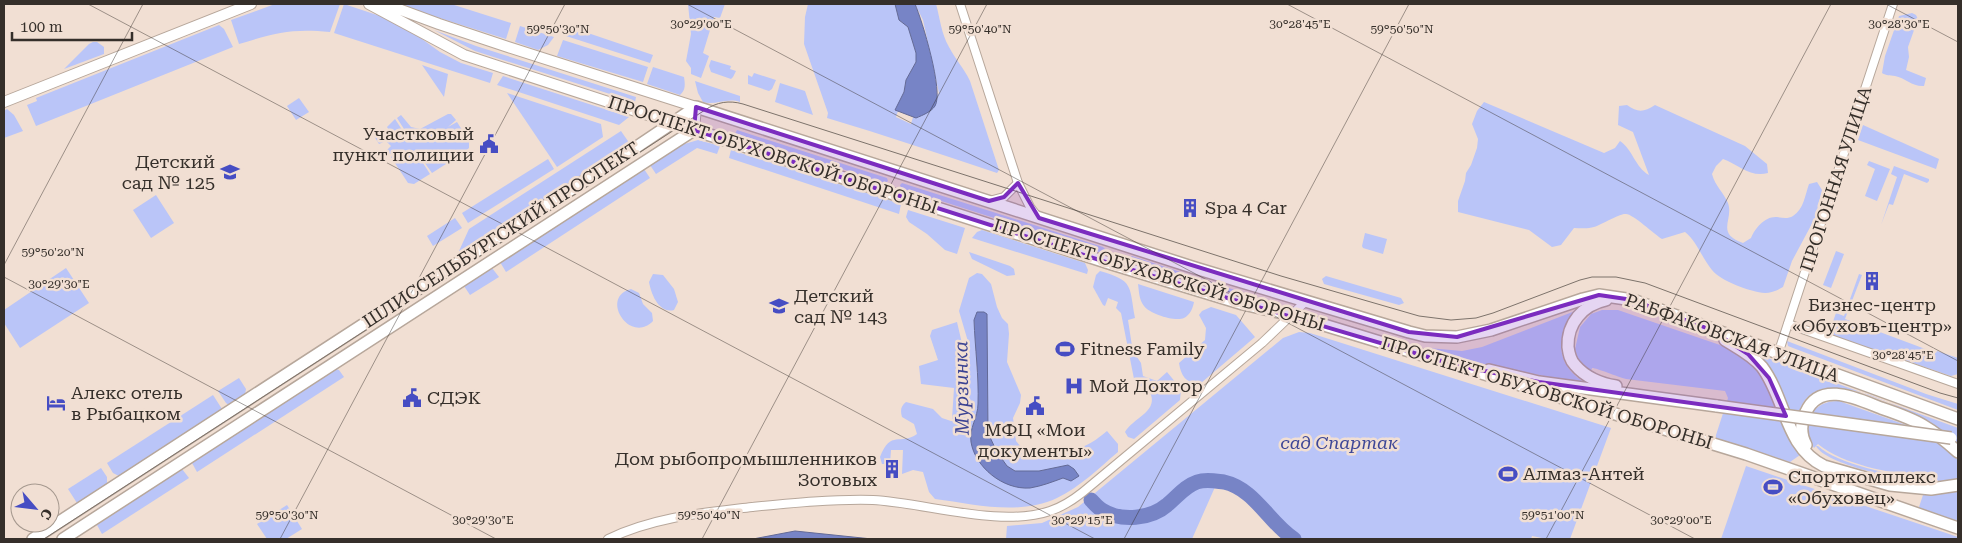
<svg xmlns="http://www.w3.org/2000/svg" width="1962" height="543" font-family="'Roboto Serif',serif">
  <style>
    .green { fill: #bac5f8; fill-rule: evenodd }
    .water { fill: #7784c6; stroke: #636a97 }
    .lines { fill: none; stroke-linecap: round; stroke-linejoin: round }
    .river { stroke: #7784c6; stroke-width: 15 }
    .street-casing { stroke: #b7a79b; stroke-width: 10 }
    .secondary-casing { stroke: #b7a79b; stroke-width: 12 }
    .primary-casing { stroke: #b7a79b; stroke-width: 14 }
    .street { stroke: #fff; stroke-width: 8 }
    .secondary { stroke: #fff; stroke-width: 10 }
    .primary { stroke: #fff; stroke-width: 11 }
    .tram { stroke: #7d736b; stroke-width: 1 }
    .primary-bridge-casing { stroke: #b7a79b; stroke-width: 14; stroke-linecap: butt }
    .primary-bridge { stroke: #fff; stroke-width: 11 }
    .marked { fill: #7b2cbf; fill-opacity: 0.2; stroke: #7b2cbf; stroke-width: 4; stroke-linejoin: round }
    .ticks { fill: none; stroke: #352f2a; stroke-width: 1; stroke-opacity: 0.45 }
    .labels { text-anchor: middle; stroke-width: 5; stroke-linejoin: round; paint-order: stroke }
    .poi-label { font-size: 18px; fill: #352f2a; stroke: #f1dfd3; text-anchor: start }
    .street-label { font-size: 18px; fill: #352f2a; stroke: #f1dfd3 }
    .park-label { font-size: 18px; font-style: italic; fill: #3e4797; stroke: #f1dfd3 }
    .water-label { font-size: 19px; font-style: italic; fill: #3b4393; stroke: #f1dfd3 }
    .ticks-label { font-size: 12px; text-anchor: middle; fill: #352f2a; stroke: #f1dfd3; stroke-width: 5; stroke-linejoin: round; paint-order: stroke }
  </style>
  <rect width="100%" height="100%" fill="#f1dfd3"/>
  <g class="green">
    <path d="M275,4h65l-10,28c-38,-4 -55,1 -91,12l-8,-24z"/>
    <path d="M344,4l39,13 25,12 32,23 21,11 32,10 -3,10 -156,-50z"/>
    <path d="M395,4h56l60,19 -5,16z"/>
    <path d="M688,4h37l-5,14 -6,-1 -11,36 6,3 -8,22 -10,-4v-6l-5,-7 5,-27z"/>
    <path d="M808,4h87l4,16 9,7 8,26v9l-10,18 -2,12 -8,18 2,1 -2,6 15,7 2,-7 3,1 23,-25 -16,-73 -8,-16h21c4,14 5,29 13,43 6,12 15,21 21,34l29,89 -2,3c-57,-19 -113,-38 -170,-55l1,-5 -24,-69 1,-27z"/>
    <path d="M1912,13l4,2 2,4 -10,28 1,10 -3,13 20,8 -2,8c-11,1 -19,-8 -29,-10 -6,-1 -8,0 -13,-3l3,-17 14,-40z"/>
    <path d="M219,25l5,4 9,18 -197,79 -9,-21 10,-4 -1,-3z"/>
    <path d="M520,26l34,11 -6,8 -10,5 -23,-8z"/>
    <path d="M434,30l42,16 160,51 -1,5 -160,-51z"/>
    <path d="M578,32l10,1 65,22 -3,8 -84,-27z"/>
    <path d="M563,40l85,27 -5,15 -86,-26z"/>
    <path d="M93,42h4l7,5v7l-40,15 25,-25z"/>
    <path d="M711,60l20,6 -1,3 6,2 -3,6 -2,2 -20,-7 -2,-6z"/>
    <path d="M422,65l26,9 -4,23z"/>
    <path d="M653,67l31,10c1,7 2,13 -4,18l-33,-11z"/>
    <path d="M754,73l22,7 -4,9 -3,2 -21,-7v-9l4,2z"/>
    <path d="M503,76l126,41 -10,8 -122,-40z"/>
    <path d="M695,81l45,15v6c-13,-5 -25,4 -37,0l-5,-9z"/>
    <path d="M780,83l25,8 8,24 -38,-13z"/>
    <path d="M507,93l94,31 2,13 -46,30z"/>
    <path d="M299,98l10,14 -13,8 -9,-14z"/>
    <path d="M1484,102l120,51 11,-5 5,-7c13,9 15,26 29,34l-16,-43 -15,-7 1,-19 8,-1c11,8 17,7 28,0l90,41 22,18 1,9c-17,5 -29,-8 -45,-14l-7,7 -4,8c3,12 12,19 16,29 6,17 -13,30 15,40l8,-5c4,-10 14,-22 26,-21 6,1 11,2 16,-1 11,-7 12,-21 16,-32l8,-2 5,8 -7,28 -23,43 -9,26c-5,3 -12,6 -18,6 -14,-1 -45,-12 -53,-23 -10,-12 -16,-30 -27,-38l-23,7c-8,-5 -29,-25 -36,-25 -6,-1 -23,10 -32,13 -6,2 -14,1 -20,1l-13,17 -9,2 -23,-17 -71,-18v-11l7,-20 1,-8 5,-8 6,-17 1,-9 -6,-15 5,-13z"/>
    <path d="M7,109l7,6 9,16 -19,7v-27z"/>
    <path d="M448,114h3l5,6 -8,7 9,-5 12,19v7l-6,5 -3,-3 2,4 -14,8 -2,-3 -2,1 2,4 -14,9 -10,-14 -1,1 9,14 -16,10 -6,-1 -17,-26 4,-3 -1,-2 -4,2 -3,-4 4,-4 -5,-5 -7,3 -5,-8 1,-1 4,5 11,-8 -3,-5 8,-8 15,23 1,-2 -14,-22 4,-3 10,12 9,2z"/>
    <path d="M1863,125l76,34 -3,10 -78,-29z"/>
    <path d="M737,130l150,48 1,3 -3,2 -150,-49z"/>
    <path d="M621,131l9,13 -169,110 -2,-3 10,-22z"/>
    <path d="M698,140l22,6 -3,8 -20,-6 -41,26 -6,-9 31,-20z"/>
    <path d="M731,150l170,54 -2,10 -170,-56z"/>
    <path d="M548,159l6,10 -86,54 -6,-10z"/>
    <path d="M1869,161l21,8 -13,32 -12,-5 10,-27 -8,-4z"/>
    <path d="M1894,166l35,13v2l-2,2 -23,-9 -11,31 -4,-1 -8,21 16,-48 -6,-3z"/>
    <path d="M644,169l6,9 -144,94 -6,-10z"/>
    <path d="M902,183l201,64 5,5 -3,2 -204,-66 -1,-3z"/>
    <path d="M156,195l18,28 -23,15 -18,-28z"/>
    <path d="M908,210l57,18 -8,26 -12,-4 -18,-16 -18,-12 -3,-5z"/>
    <path d="M455,218l7,10 -29,18 -6,-10z"/>
    <path d="M982,230l103,33 3,7 -1,4 -115,-36 5,-6z"/>
    <path d="M1365,233l22,6 -4,15 -20,-6 -1,-2z"/>
    <path d="M1836,251l8,3 -13,34 -8,-3z"/>
    <path d="M969,252l41,14 4,3 1,6 -8,1 -35,-17z"/>
    <path d="M1132,256l112,37 -1,5 -113,-36 -2,-3z"/>
    <path d="M66,268l23,35 -69,45 -16,-25v-13z"/>
    <path d="M492,268l7,9 -29,18 -6,-9z"/>
    <path d="M1100,271c34,10 29,14 35,47l-7,2 4,26 7,-1 1,4 -7,2 8,12 2,13 14,5 10,-9 14,17 -1,11 -46,39 -6,-2 -3,-5c7,-13 32,-20 26,-37 -3,-7 -10,-9 -16,-11l-14,-71 -5,-5 2,-6 -10,-4 -3,8 -2,-1 -10,-18 3,-12z"/>
    <path d="M977,273l5,1 9,10 6,23 5,11 6,6 1,10 -2,28 14,33 -1,8 -7,15 3,23c16,20 23,16 45,11 23,-4 29,-7 46,-21l11,13v8c-19,16 -38,35 -61,46 -38,18 -83,6 -122,1l-6,-7 -6,-20 -10,-2 -11,4 1,-24h-12l-1,14h-8l-2,-7c11,-28 20,-11 37,-23l-3,-10 -12,-7c-2,-7 -1,-11 4,-15l27,7 9,9 9,3 16,1 2,-9 -4,-38 4,-30 -10,-34 10,-33zM987,315l1,118 9,19 10,14 8,5h24l29,-6 -5,13 -41,9 -13,-3 -19,-10 -19,-33 1,-13 7,-22 -5,-86z"/>
    <path d="M653,274l10,1 11,14 4,13 -4,8c-15,4 -23,-16 -25,-28z"/>
    <path d="M1859,274l3,1 -17,44 91,34 1,-2 21,7v16l-7,2 -120,-41 -2,-2 7,-20 8,3z"/>
    <path d="M1326,276l75,22 3,5 -5,2 -75,-21 -2,-5z"/>
    <path d="M1138,284l56,18c-1,6 -4,13 -10,16 -9,4 -34,-4 -40,-12 -5,-6 -5,-15 -6,-22z"/>
    <path d="M631,289l8,4 4,11 9,9 1,8c-23,24 -54,-24 -22,-32z"/>
    <path d="M1211,307l25,8 19,22 -54,46c-15,1 -20,-7 -22,-20l26,-23 1,-12 -7,-13 3,-4z"/>
    <path d="M1602,310h16l102,35c59,25 50,64 80,110l-10,7 -75,-24 13,-40 -3,-7 -99,-12c-8,-2 -29,-11 -34,-11l-1,4 5,5 -17,-14 -4,-14 5,-22 11,-13z"/>
    <path d="M1575,311c-20,30 -20,55 14,74l-125,-25 -35,-12 33,3 20,-4z"/>
    <path d="M957,322l7,30 2,68 -14,-1 2,-31 -33,-4 -2,-18 19,-6 -8,-24 2,-6z"/>
    <path d="M1299,332l11,1 301,95 -41,111h-23l-15,-3 -1,3h-230l-8,-3c-24,-23 -39,-52 -74,-58l-27,61h-186l1,-13 35,-3 36,-16 205,-169z"/>
    <path d="M1787,341l139,53 32,10v6l-165,-62 -5,-2z"/>
    <path d="M1757,354l201,74v16c-27,-23 -114,-74 -148,-49 -8,6 -11,17 -15,26z"/>
    <path d="M336,369l3,1 5,7 -147,95 -5,-9z"/>
    <path d="M239,378l7,11 -1,5 -16,11 -3,-2 -8,-12z"/>
    <path d="M213,395l9,14 -103,67 -6,-3 -6,-10z"/>
    <path d="M1839,401l67,24 33,19 19,16v62l-38,-13 -1,-2 5,-15 -1,-15c-32,-4 -80,-12 -105,-33l-4,4c-15,-23 -2,-48 25,-47z"/>
    <path d="M1816,446h2c19,18 77,30 102,32l1,3c-21,-1 -96,-17 -105,-35z"/>
    <path d="M1746,466l212,71v2h-237z"/>
    <path d="M101,468l6,9v7l-30,19 -9,-14z"/>
    <path d="M182,469l7,9 -87,56 -5,-9z"/>
    <path d="M287,505l15,24 -16,10h-19l-10,-15z"/>
  </g>
  <g class="water">
    <path d="M895,4h20c7,16 29,88 20,102 -4,6 -12,9 -19,12l-21,-8 9,-18 2,-12 10,-18v-9l-8,-26 -9,-7z"/>
    <path d="M977,312h7l3,2 1,119 9,19 10,14 8,5h24l29,-6 6,4 5,7 -8,5 -8,-3c-11,4 -21,8 -33,10 -27,2 -55,-21 -59,-46 -2,-14 7,-25 7,-38 1,-28 -3,-56 -4,-84z"/>
    <path d="M795,531l77,8h-119z"/>
  </g>
  <g class="lines">
    <path class="river" d="M1091,500c3,3 7,8 11,10 19,12 49,9 65,-5 10,-8 18,-19 30,-23 9,-3 18,-1 27,0 31,7 45,41 70,57"/>
    <g class="street-casing">
      <g id="street">
        <path d="M960,4l58,179 12,24 7,9"/>
        <path d="M989,201l15,-4 14,-14"/>
        <path d="M1788,324l170,60"/>
        <path d="M1778,354l115,-350"/>
        <path d="M608,539c46,-22 94,-26 144,-32 41,-4 81,-8 121,-7 54,3 127,28 177,11 12,-4 23,-11 33,-19l179,-149 44,-42"/>
      </g>
    </g>
    <g class="secondary-casing">
      <g id="secondary">
        <path d="M369,4l95,51 230,75 2,-23 -188,-60 -69,-23 -54,-20"/>
        <path d="M4,102l247,-98"/>
      </g>
    </g>
    <g class="primary-casing">
      <g id="primary">
        <path d="M1606,300c-23,5 -39,23 -38,47 1,7 2,13 7,18 10,12 26,19 41,21"/>
        <path d="M1725,340c13,8 27,15 37,27 24,32 23,80 62,99l66,19 41,4 27,-4"/>
        <path d="M1489,370l50,12 178,24"/>
        <path d="M1806,445c-6,-11 -6,-21 0,-33 14,-32 52,-13 75,-4 15,5 30,10 43,18 12,7 24,17 34,26"/>
        <path d="M33,539l602,-391 61,-41 499,161 214,64 16,4 32,1 34,-7 92,-31 16,-4 34,5 325,119"/>
        <path d="M63,539l631,-409 418,134 131,40 48,11 66,20 389,119 212,74"/>
      </g>
    </g>
    <use href="#street" class="street"/>
    <use href="#secondary" class="secondary"/>
    <use href="#primary" class="primary"/>
    <path class="tram" d="M44,539l661,-429c12,-8 24,-10 38,-6l538,172 138,40 32,4 25,-2 17,-5 87,-33 12,-3h24l29,6 295,110 18,5"/>
    <g class="primary-bridge-casing">
      <path id="primary-bridge" d="M1717,406l234,32"/>
    </g>
    <use href="#primary-bridge" class="primary-bridge"/>
  </g>
  <path class="marked" d="M696,107l293,94 15,-4 14,-14 21,35 370,114 48,5 142,-42 34,5 76,29 39,25 21,24 17,38 -247,-34 -84,-17 -343,-101 -418,-134z"/>
  <path class="ticks" d="M88,4l1007,535M687,4l1008,535M1287,4l671,357M1886,4l72,38M4,265l139,-261M4,277l492,262M280,539l285,-535M702,539l285,-535M1124,539l285,-535M1546,539l285,-535"/>
  <defs>
    <g id="civic-bare" transform="scale(1.5)"><path d="M-.6-6.5H3V-4.5H.6V-3L4-1V1h2V6H-6V1h2V-1L-.6-3ZM-1.2 2.5V6h2.4V2.5Z" fill="#464dc3" stroke="#f1dfd3" stroke-width="2.5" paint-order="stroke"/></g>
    <g id="school-bare" transform="scale(1.5)"><path d="M0-5L7-2L0 1L-7-2ZM-4 1L0 2.5L4 1V4Q0 6-4 4Z" fill="#464dc3" stroke="#f1dfd3" stroke-width="2.5" paint-order="stroke"/></g>
    <g id="building-bare" transform="scale(1.5)"><path d="M-4-6H4V6H1V3H-1V6H-4ZM-2.5-4.3h1.7v1.8h-1.7ZM.8-4.3h1.7v1.8H.8ZM-2.5-1h1.7V.8h-1.7ZM.8-1h1.7V.8H.8Z" fill="#464dc3" stroke="#f1dfd3" stroke-width="2.5" paint-order="stroke"/></g>
    <g id="stadium-bare" transform="scale(1.5)"><path d="M0-5a6.5 5 0 1 0 0 10a6.5 5 0 1 0 0-10ZM-3.5-1.8h7v3.6h-7Z" fill="#464dc3" stroke="#f1dfd3" stroke-width="2.5" paint-order="stroke"/></g>
    <g id="hospital-bare" transform="scale(1.5)"><path d="M-5-5h3v3.5h4V-5h3V5h-3V1.5h-4V5h-3Z" fill="#464dc3" stroke="#f1dfd3" stroke-width="2.5" paint-order="stroke"/></g>
    <g id="hotel-bare" transform="scale(1.5)"><path d="M-6-4.5h1.5V1H6V5H4.5V3h-9V5H-6ZM-4 0a1.8 1.8 0 1 1 3.6 0ZM.5 0V-2.5h3Q6-2.5 6 0Z" fill="#464dc3" stroke="#f1dfd3" stroke-width="2.5" paint-order="stroke"/></g>
  </defs>
  <g fill-rule="evenodd">
    <use href="#civic-bare" x="489" y="144"/>
    <use href="#school-bare" x="230" y="172"/>
    <use href="#building-bare" x="1190" y="208"/>
    <use href="#building-bare" x="1872" y="281"/>
    <use href="#school-bare" x="779" y="306"/>
    <use href="#stadium-bare" x="1065" y="349"/>
    <use href="#hospital-bare" x="1074" y="386"/>
    <use href="#civic-bare" x="412" y="398"/>
    <use href="#hotel-bare" x="56" y="403"/>
    <use href="#civic-bare" x="1035" y="406"/>
    <use href="#building-bare" x="892" y="469"/>
    <use href="#stadium-bare" x="1508" y="474"/>
    <use href="#stadium-bare" x="1773" y="487"/>
  </g>
  <g class="labels">
    <g class="poi-label">
      <text x="474" y="140" text-anchor="end">Участковый<tspan x="474" dy="21">пункт полиции</tspan></text>
      <text x="215" y="168" text-anchor="end">Детский<tspan x="215" dy="21">сад № 125</tspan></text>
      <text x="1205" y="214">Spa 4 Car</text>
      <text x="794" y="302">Детский<tspan x="794" dy="21">сад № 143</tspan></text>
      <text x="1872" y="311" text-anchor="middle">Бизнес-центр<tspan x="1872" dy="21">«Обуховъ-центр»</tspan></text>
      <text x="1080" y="355">Fitness Family</text>
      <text x="1089" y="392">Мой Доктор</text>
      <text x="71" y="399">Алекс отель<tspan x="71" dy="21">в Рыбацком</tspan></text>
      <text x="427" y="404">СДЭК</text>
      <text x="1035" y="436" text-anchor="middle">МФЦ «Мои<tspan x="1035" dy="21">документы»</tspan></text>
      <text x="877" y="465" text-anchor="end">Дом рыбопромышленников<tspan x="877" dy="21">Зотовых</tspan></text>
      <text x="1523" y="480">Алмаз-Антей</text>
      <text x="1788" y="483">Спорткомплекс<tspan x="1788" dy="21">«Обуховец»</tspan></text>
    </g>
    <g class="street-label">
      <text transform="translate(773 155) rotate(18)" y="6">ПРОСПЕКТ ОБУХОВСКОЙ ОБОРОНЫ</text>
      <text transform="translate(1836 179) rotate(-72)" y="6">ПРОГОННАЯ УЛИЦА</text>
      <text transform="translate(501 235) rotate(-33)" y="6">ШЛИССЕЛЬБУРГСКИЙ ПРОСПЕКТ</text>
      <text transform="translate(1159 275) rotate(17)" y="6">ПРОСПЕКТ ОБУХОВСКОЙ ОБОРОНЫ</text>
      <text transform="translate(1732 338) rotate(20)" y="6">РАБФАКОВСКАЯ УЛИЦА</text>
      <text transform="translate(1547 393) rotate(17)" y="6">ПРОСПЕКТ ОБУХОВСКОЙ ОБОРОНЫ</text>
    </g>
    <g class="park-label">
      <text x="1339" y="449">сад Спартак</text>
    </g>
    <g class="water-label">
      <text transform="translate(961 388) rotate(-91)" y="7">Мурзинка</text>
    </g>
  </g>
  <g class="ticks-label">
    <text x="701" y="28">30°29'00"E</text>
    <text x="1300" y="28">30°28'45"E</text>
    <text x="1899" y="28">30°28'30"E</text>
    <text x="558" y="33">59°50'30"N</text>
    <text x="980" y="33">59°50'40"N</text>
    <text x="1402" y="33">59°50'50"N</text>
    <text x="53" y="256">59°50'20"N</text>
    <text x="59" y="288">30°29'30"E</text>
    <text x="1903" y="359">30°28'45"E</text>
    <text x="287" y="519">59°50'30"N</text>
    <text x="709" y="519">59°50'40"N</text>
    <text x="1553" y="519">59°51'00"N</text>
    <text x="483" y="524">30°29'30"E</text>
    <text x="1082" y="524">30°29'15"E</text>
    <text x="1681" y="524">30°29'00"E</text>
  </g>
  <rect width="1962" height="543" fill="none" stroke="#352f2a" stroke-width="10"/>
  <g transform="translate(35 508) rotate(118)"><circle r="24" fill="#f1dfd3" stroke="#a6998f"/>
  <path d="M0-4L9 19L0 12L-9 19Z" fill="#464dc3"/>
  <text y="-8" font-size="14" font-weight="bold" text-anchor="middle" fill="#352f2a">С</text>
  </g>
  <path d="M12 32v8h120v-8" fill="none" stroke="#352f2a" stroke-width="2.5"/>
  <text x="20" y="32" font-size="15" fill="#352f2a" stroke="#f1dfd3" stroke-width="4" paint-order="stroke">100 m</text>
</svg>
